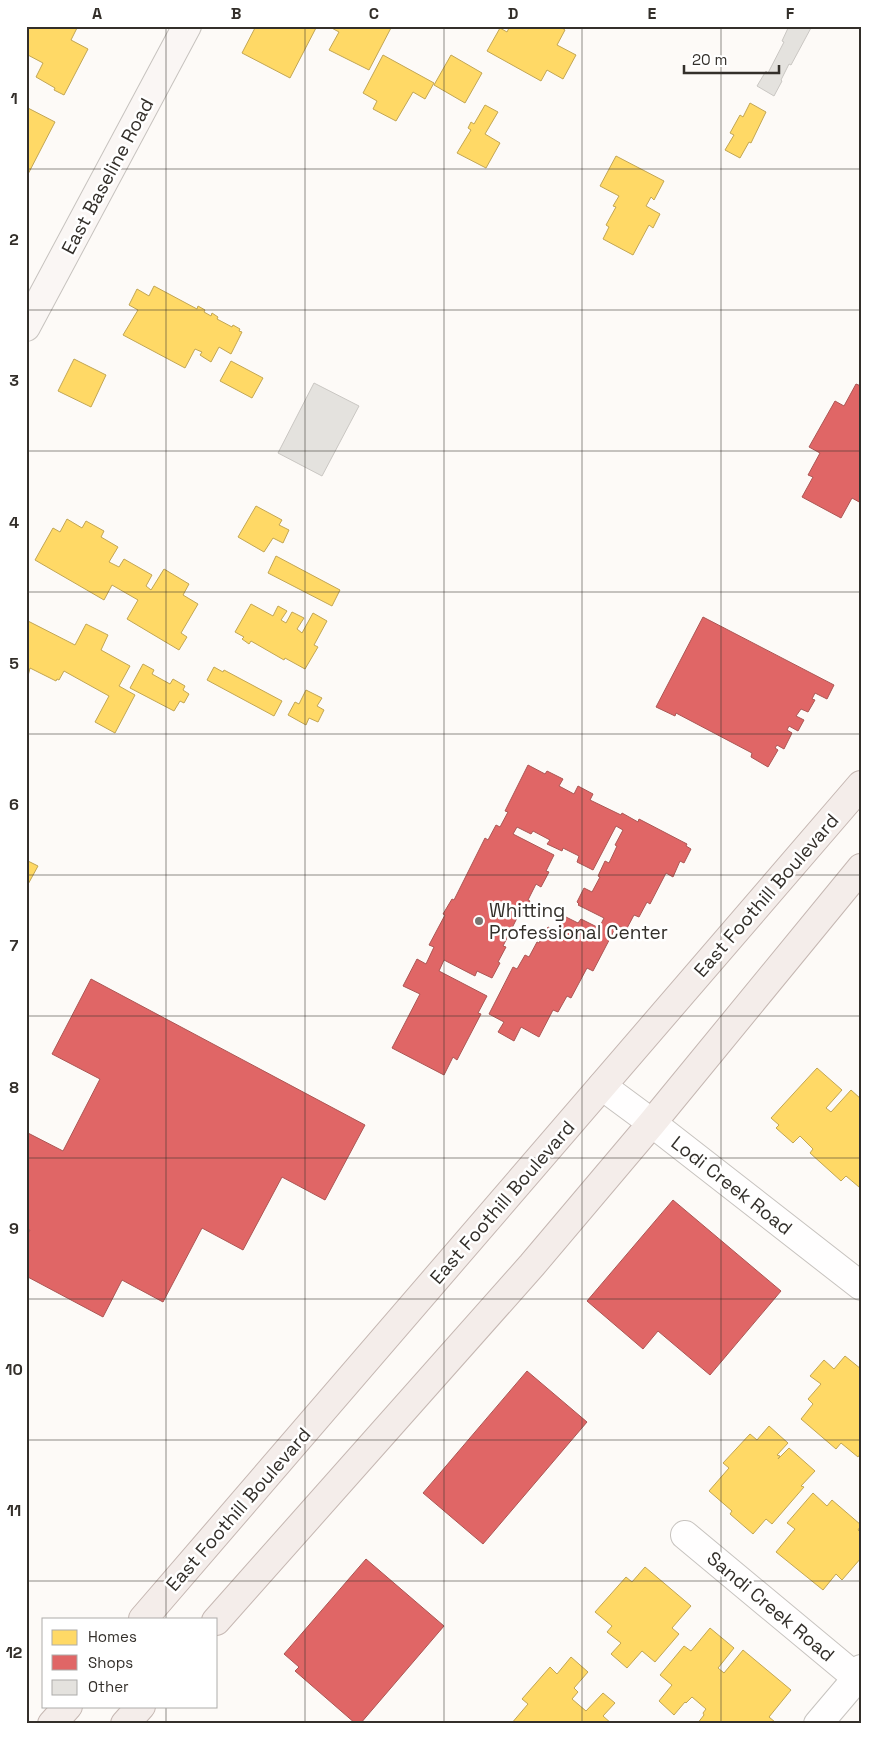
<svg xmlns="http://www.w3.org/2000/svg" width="887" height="1750" font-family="'Space Grotesk',sans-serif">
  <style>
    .homes { fill: #ffd966; stroke: #c2a654 }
    .shops { fill: #e06666; stroke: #ac5654 }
    .building { fill: #e4e2de; stroke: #cac7c3 }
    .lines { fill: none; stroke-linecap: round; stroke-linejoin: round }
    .street-casing { stroke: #c7c3bf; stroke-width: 30 }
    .secondary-casing { stroke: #c7c3bf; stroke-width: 30 }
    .primary-casing { stroke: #c5b7b2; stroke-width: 30 }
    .street { stroke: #fffefe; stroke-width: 28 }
    .secondary { stroke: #faf6f4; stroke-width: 28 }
    .primary { stroke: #f4edea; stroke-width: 28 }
    .grid { fill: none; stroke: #332f2a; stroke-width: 1; stroke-opacity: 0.55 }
    .poi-dot { fill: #7a7672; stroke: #fff; stroke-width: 2 }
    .labels { text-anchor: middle; stroke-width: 5; stroke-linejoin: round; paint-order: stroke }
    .street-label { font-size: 19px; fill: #332f2a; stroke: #fff }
    .poi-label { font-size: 19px; fill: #332f2a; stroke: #fff; text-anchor: start }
    .neatline { fill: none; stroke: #332f2a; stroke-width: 2 }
    .grid-label { font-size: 16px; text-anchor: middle; font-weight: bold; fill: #332f2a }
  </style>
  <rect width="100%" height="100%" fill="#fdfaf7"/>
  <g class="homes">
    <path d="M26,26h52l-7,14 17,9 -24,46 -10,-5 1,-2 -19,-11 7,-14 -17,-9z"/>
    <path d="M256,26h61l-27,52 -48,-25z"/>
    <path d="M328,26h64l-23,44 -40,-20 10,-18z"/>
    <path d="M510,26h49l6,4 -8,15 19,10 -13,24 -16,-9 -6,11 -54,-30 13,-23 7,4z"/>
    <path d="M383,55l51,28 -9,16 -12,-7 -17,29 -23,-12 4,-8 -14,-8z"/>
    <path d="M451,55l31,18 -17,30 -31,-18z"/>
    <path d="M750,103l16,9 -15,31 -2,-1 -9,16 -15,-8 9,-15 -4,-2 10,-18 3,2z"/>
    <path d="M485,105l13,7 -13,22 15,9 -14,25 -29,-15 14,-23 -3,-2 3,-6 3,2z"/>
    <path d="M26,107l29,15 -29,56z"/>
    <path d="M616,156l48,25 -10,19 -3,-3 -5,9 14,8 -7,14 -4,-3 -16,30 -30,-16 6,-12 -3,-2 10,-18 -3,-1 6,-10 -19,-10z"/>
    <path d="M154,286l43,23 1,-3 7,4 -1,2 7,4 1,-3 6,4 -1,2 15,8 1,-2 7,4 -1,2 3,1 -11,22 -12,-7 -8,15 -8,-5 -3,-2 2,-3 -7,-3 -10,19 -62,-33 15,-25 -9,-5 8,-16 12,7z"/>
    <path d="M74,359l32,16 -15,32 -33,-16z"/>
    <path d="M231,361l32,17 -11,20 -32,-17z"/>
    <path d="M256,506l26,14 -3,5 10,5 -6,13 -10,-5 -9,14 -26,-15z"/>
    <path d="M67,519l15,9 4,-7 18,10 -3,6 17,10 -9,15 10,5 5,-8 28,16 -6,11 5,4 13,-21 25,15 -6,11 15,9 -17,29 6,4 -8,13 -52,-31 11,-19 -26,-15 -8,15 -69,-40 18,-32 7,4z"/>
    <path d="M276,556l64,34 -8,16 -64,-33z"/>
    <path d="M251,604l22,12 5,-10 9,5 -6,9 5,3 6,-11 12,6 -7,11 5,4 11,-20 14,8 -13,24 4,2 -13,22 -20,-11 -1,2 -33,-19 -2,3 -7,-5 2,-2 -9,-5z"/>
    <path d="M26,620l49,25 11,-21 22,11 -7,15 29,16 -11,20 16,9 -20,38 -20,-11 14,-26 -45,-25 -5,9 -2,-1 -1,2 -26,-13 -2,8 -2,-1z"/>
    <path d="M143,664l11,6 -2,4 18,10 3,-5 12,7 -2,4 6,4 -5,9 -4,-2 -6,10 -44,-23z"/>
    <path d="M214,667l9,5 1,-2 58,31 -8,15 -67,-36z"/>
    <path d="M306,690l16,8 -5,8 7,4 -6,12 -9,-4 -3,7 -18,-10 7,-13 4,2z"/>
    <path d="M26,860l12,6 -12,22z"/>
    <path d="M817,1068l25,22 -16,18 5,4 20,-22 10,9v86l-2,2 -13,-11 -5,5 -31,-28 3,-4 -13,-13 -7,7 -17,-15 3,-3 -8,-7z"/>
    <path d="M845,1356l16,13v84l-3,4 -17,-14 -5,6 -35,-30 12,-15 -5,-5 13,-15 -11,-8 14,-16 10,9z"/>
    <path d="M769,1426l19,17 -11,12 3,1 -2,3 11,-11 26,23 -14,15 3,1 -32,37 -6,-5 -13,15 -23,-20 2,-3 -23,-20 20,-23 -6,-5 27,-29 7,6z"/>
    <path d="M813,1493l14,13 5,-6 29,25 -3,5 3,3v25l-19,22 -6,-6 -13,16 -47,-38 19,-23 -8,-6z"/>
    <path d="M645,1567l46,39 -19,22 7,6 -24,28 -13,-11 -15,17 -16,-14 10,-11 -14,-11 5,-6 -17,-14 31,-35 6,5z"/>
    <path d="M710,1628l24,20 -16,20 6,5 19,-23 48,40 -22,27 6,5 -1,2h-77l7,-9 -1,-2 3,-4 -14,-12 -6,6 -1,-1 -11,13 -15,-14 13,-16 -12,-10 24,-29 7,5z"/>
    <path d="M571,1657l17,15 -14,16 4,4 -6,7 14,12 17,-18 12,10 -12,13 9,8h-101l17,-20 -6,-5 28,-32 7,7z"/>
  </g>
  <g class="shops">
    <path d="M856,384l5,2v117l-9,-5 -11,20 -39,-21 11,-20 -5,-2 12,-22 -11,-6 26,-46 9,5z"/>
    <path d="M703,617l131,68 -7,14 -12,-6 -3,6 3,1 -7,12 -7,-3 -5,7 8,4 -6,11 -9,-5 -2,4 5,3 -8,16 -7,-4 -2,3 3,2 -10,17 -17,-10 1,-4 -76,-40 -1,3 -19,-9z"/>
    <path d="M528,765l17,9 2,-3 16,8 -4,7 15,8 4,-8 15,8 -3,6 31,15 1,-2 16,9 1,-3 48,25 -1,2 5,3 -7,14 -4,-2 -7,16 -7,-4 -16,31 -3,-2 -8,15 -5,-2 -8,15 -9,-5 -24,46 -6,-3 -16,30 -4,-2 -9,16 -5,-2 -14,27 -18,-10 -7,14 -16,-9 6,-10 -15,-8 24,-47 4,2 8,-14 4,2 8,-15 2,1 9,-16 8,4 8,-15 14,7 3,-4 18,9 5,-10 -26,-13 1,-1 -2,-2 7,-14 8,4 8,-15 -2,-1 7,-15 4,2 8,-17 -2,-1 8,-15 -7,-4 -23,44 -16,-8 2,-6 -16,-8 -1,3 -15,-7 3,-4 -17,-9 -2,3 -14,-7 -4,7 41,21 -8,16 3,1 -8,15 -5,-3 -8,16 2,1 -8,15 -3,-2 -16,32 3,1 -8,15 2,1 -8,15 -15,-7 -2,5 -31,-16 -5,11 48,25 -9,17 3,1 -24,46 -4,-3 -9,18 -52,-27 28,-54 -17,-8 14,-27 9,5 8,-17 -5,-2 16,-30 -2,-1 9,-15 2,1 31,-62 3,2 8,-15 4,2 8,-15 -3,-1z"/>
    <path d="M91,979l274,146 -40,75 -43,-23 -39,73 -41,-22 -39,74 -41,-22 -19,37 -77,-41v-39l4,-7 -4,-1v-97l37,19 37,-72 -48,-25z"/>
    <path d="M673,1200l108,91 -71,84 -52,-44 -15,18 -56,-48z"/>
    <path d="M527,1371l60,51 -104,122 -60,-51z"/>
    <path d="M366,1559l78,67 -84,98h-4l-61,-53 4,-4 -15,-13z"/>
  </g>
  <g class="building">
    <path d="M789,26h23l-21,39 -2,-1 -8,16 1,1 -8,15 -17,-10 9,-15 2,2 16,-31 -2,-1z"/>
    <path d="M314,383l45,23 -37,70 -44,-23z"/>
  </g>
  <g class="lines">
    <g class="street-casing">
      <g id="street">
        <path d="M602,1086l50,37 209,163"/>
        <path d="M685,1535l172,143"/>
        <path d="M818,1724l39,-46 4,-9"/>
      </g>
    </g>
    <g class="secondary-casing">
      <path id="secondary" d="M26,327l161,-301"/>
    </g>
    <g class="primary-casing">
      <g id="primary">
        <path d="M143,1619l718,-834"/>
        <path d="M216,1621l316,-356 120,-142 209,-255"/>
        <path d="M52,1724l16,-18"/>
        <path d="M125,1724l16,-18"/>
      </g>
    </g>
    <use href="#street" class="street"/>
    <use href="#secondary" class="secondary"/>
    <use href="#primary" class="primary"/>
  </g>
  <path class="grid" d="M166,26v1593M305,26v1698M444,26v1698M582,26v1698M721,26v1698M26,169h835M26,310h835M26,451h835M26,592h835M26,734h835M26,875h835M26,1016h835M26,1158h835M26,1299h835M26,1440h835M26,1581h835M166,1706v18"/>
  <circle class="poi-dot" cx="479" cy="921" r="5"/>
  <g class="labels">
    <g class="street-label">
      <text transform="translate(107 176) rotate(-62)" y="7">East Baseline Road</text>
      <text transform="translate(766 895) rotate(-49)" y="7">East Foothill Boulevard</text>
      <text transform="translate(732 1185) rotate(38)" y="7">Lodi Creek Road</text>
      <text transform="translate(502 1202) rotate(-49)" y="7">East Foothill Boulevard</text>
      <text transform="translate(238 1509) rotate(-49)" y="7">East Foothill Boulevard</text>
      <text transform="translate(771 1606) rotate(40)" y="7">Sandi Creek Road</text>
    </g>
    <g class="poi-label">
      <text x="489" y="917">Whitting<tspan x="489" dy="22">Professional Center</tspan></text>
    </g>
  </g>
  <rect width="887" height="1750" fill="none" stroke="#ffffff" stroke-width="55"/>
  <rect x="42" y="1618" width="175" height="90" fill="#ffffff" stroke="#adacaa"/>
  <rect x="52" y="1630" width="25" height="15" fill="#ffd966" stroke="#adacaa"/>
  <text x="88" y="1642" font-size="15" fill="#332f2a">Homes</text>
  <rect x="52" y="1655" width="25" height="15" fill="#e06666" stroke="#adacaa"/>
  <text x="88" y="1668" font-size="15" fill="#332f2a">Shops</text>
  <rect x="52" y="1680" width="25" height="15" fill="#e4e2de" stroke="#adacaa"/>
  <text x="88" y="1692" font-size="15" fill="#332f2a">Other</text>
  <path d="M684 65v8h95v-8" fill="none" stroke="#332f2a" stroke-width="2.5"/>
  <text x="692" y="65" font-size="15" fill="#332f2a" stroke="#ffffff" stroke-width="4" paint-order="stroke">20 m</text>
  <rect x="28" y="28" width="832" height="1694" class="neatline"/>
  <g class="grid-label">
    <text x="97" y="19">A</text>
    <text x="236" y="19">B</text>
    <text x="374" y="19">C</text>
    <text x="513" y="19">D</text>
    <text x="652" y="19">E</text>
    <text x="790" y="19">F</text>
    <text x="14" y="104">1</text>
    <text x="14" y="245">2</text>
    <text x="14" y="386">3</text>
    <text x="14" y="528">4</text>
    <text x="14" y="669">5</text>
    <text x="14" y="810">6</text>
    <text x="14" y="951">7</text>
    <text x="14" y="1093">8</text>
    <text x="14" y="1234">9</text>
    <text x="14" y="1375">10</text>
    <text x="14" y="1516">11</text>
    <text x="14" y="1658">12</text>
  </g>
</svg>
